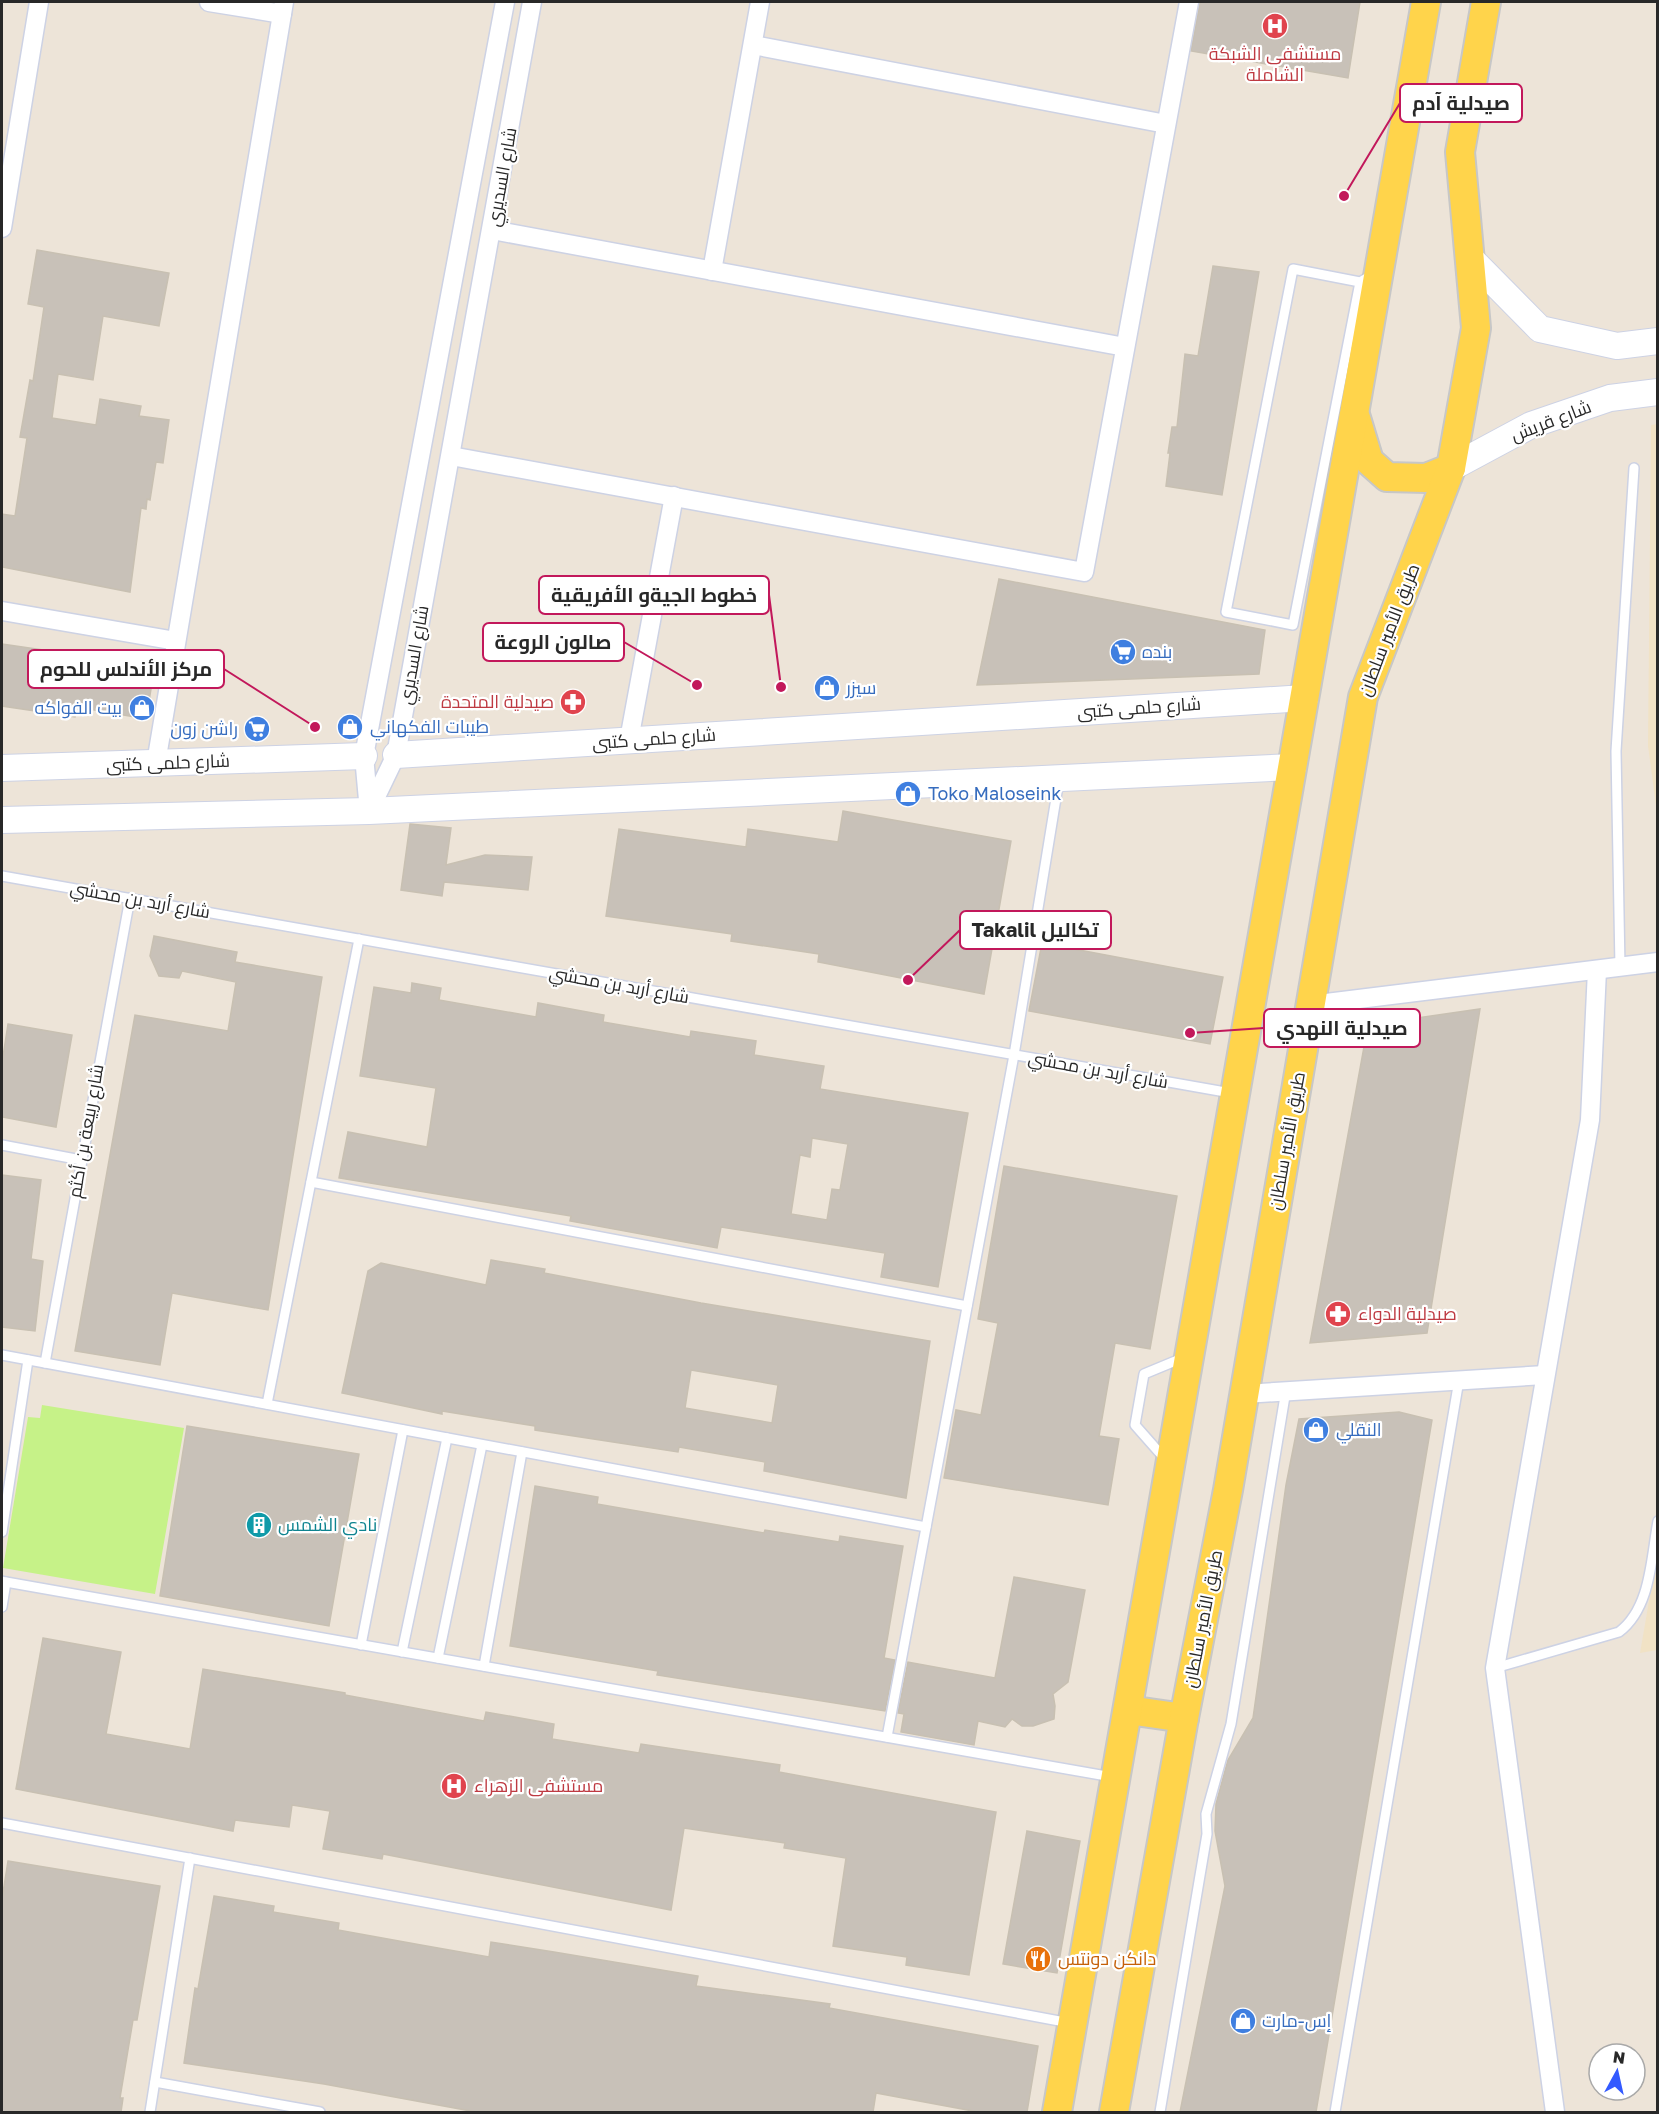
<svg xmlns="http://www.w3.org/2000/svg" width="1659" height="2114" font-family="'Golos Text',Cairo,sans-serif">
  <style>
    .education { fill: #f1e2c5 }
    .pitch { fill: #c6f288 }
    .building { fill: #c8c1b8; stroke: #c8c0b2; stroke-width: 1.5; fill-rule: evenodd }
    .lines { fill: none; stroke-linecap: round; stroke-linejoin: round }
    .lane-casing { stroke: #cdd2e4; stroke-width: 12 }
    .street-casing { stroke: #cdd2e4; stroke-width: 21 }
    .secondary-casing { stroke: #cdd2e4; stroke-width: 28 }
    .primary-casing { stroke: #c7c7c7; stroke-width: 32 }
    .lane { stroke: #fff; stroke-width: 9 }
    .street { stroke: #fff; stroke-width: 18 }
    .secondary { stroke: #fff; stroke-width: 26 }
    .primary { stroke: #ffd44b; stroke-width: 28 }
    .labels { text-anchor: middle; stroke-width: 4.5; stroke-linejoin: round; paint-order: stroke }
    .health-label { font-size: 18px; fill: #be3a42; stroke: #fff; text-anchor: start }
    .street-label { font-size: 18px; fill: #282828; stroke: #fff }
    .shop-label { font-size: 18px; fill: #366cbe; stroke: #fff; text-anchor: start }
    .culture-label { font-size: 18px; fill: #0d838f; stroke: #fff; text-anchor: start }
    .food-label { font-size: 18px; fill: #c56008; stroke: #fff; text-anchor: start }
    .leader { fill: none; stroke: #c2185b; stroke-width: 2 }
    .callout-dot { fill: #c2185b; stroke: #fff; stroke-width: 2 }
    .callout { fill: #fff; stroke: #c2185b; stroke-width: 2 }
    .callout-label { font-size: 20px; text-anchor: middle; font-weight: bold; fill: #282828 }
  </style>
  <rect width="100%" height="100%" fill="#ede4d8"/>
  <g class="education">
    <path d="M1657,424h1l-1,389 -9,-67 3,-321z"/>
    <path d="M1657,1555v95l-17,3z"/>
  </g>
  <path class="pitch" d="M42,1405l142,23 -29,166 -152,-26 25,-151 12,1z"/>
  <g class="building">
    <path d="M1200,2h160l-12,76 -157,-27z"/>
    <path d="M37,250l132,23 -10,53 -56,-10 -10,64 -35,-6 -6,44 44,7 4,-26 41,7 -2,10 30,4 -6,43 -7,-1 -6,38 -3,-1 -1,10 -5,-1 -11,84 -128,-25v-53l13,2 12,-78 -7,-1 10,-57 3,1 11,-74 -16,-3z"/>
    <path d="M1213,266l46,6 -37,223 -56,-9 4,-33h-2l4,-26h5l8,-73 13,2z"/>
    <path d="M999,579l266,51 -6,44 -282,11z"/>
    <path d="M2,644l83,12 -1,2 70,13 -8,48 -69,-12 -2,10 -73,-11z"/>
    <path d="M843,811l168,30 -27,153 -166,-32 1,-8 -88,-13 1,-7 -126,-18 13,-87 127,18 2,-18 90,13z"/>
    <path d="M410,824l41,4 -5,37 39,-10 47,2 -4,33 -84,-8 -2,14 -41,-6z"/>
    <path d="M154,936l83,16 -2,10 87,15 -54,333 -96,-17 -12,72 -85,-14 60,-336 93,16 8,-49 -54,-11 -3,7 -20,-2 -9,-20z"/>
    <path d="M1042,943l181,34 -13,67 -181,-33z"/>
    <path d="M412,983l29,5 -2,12 97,17 2,-14 66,12 -1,7 87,15 1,-6 65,10 -2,14 70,11 -4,23 148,24 -30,174 -57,-10 4,-24 -164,-26 -4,21 -147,-27 1,-5 -232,-38 9,-46 79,15 9,-59 -76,-12 14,-89 37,6zM812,1138l36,6 -8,46 -8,-1 -5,31 -36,-6 9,-59 10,2z"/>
    <path d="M1480,1009l-53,324 -117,10 58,-318z"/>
    <path d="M8,1024l64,11 -16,92 -54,-10v-54z"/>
    <path d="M1004,1166l173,30 -27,153 -35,-6 -16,93 20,3 -11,66 -164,-27 12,-68 25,5 17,-92 -20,-4z"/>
    <path d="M2,1175l39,5 -10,79 12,2 -8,70 -33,-4z"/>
    <path d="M491,1260l54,9 -1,4 157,30 229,38 -24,157 -142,-27 1,-9 -86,-15 -1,5 -143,-22v-4l-93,-15v3l-100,-21 26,-122 13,-8 105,22zM691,1370l87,15 -6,38 -87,-15z"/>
    <path d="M1399,1412l33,8 -116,692h-136l45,-226 -10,-55 1,-27 12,-44 25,-42 33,-233 13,-66z"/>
    <path d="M187,1426l172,28 -30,172 -169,-30z"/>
    <path d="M535,1486l63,11 -1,7 167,29 1,-3 74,12 1,-6 63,10 -19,112 11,2 -10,51 -228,-36 1,-4 -148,-25z"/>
    <path d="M1014,1577l71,13 -17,92 -15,12 2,12 -1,13 -21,7h-11l-10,-7 -7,8 -27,-6 -4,24 -73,-13 3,-18 -6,-1 10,-51 87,16z"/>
    <path d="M43,1638l78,14 -15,82 84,15 13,-80 142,24v2l139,26 2,-9 68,12 -2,15 87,14 2,-9 139,21 -1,7 217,40 -27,163 -63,-10 1,-8 -74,-11 13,-88 -62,-10 1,-5 -101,-15 -13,82 -288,-56 -1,5 -59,-10 7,-38 -38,-6 -3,22 -54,-7 -2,11 -217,-42z"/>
    <path d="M1027,1831l53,10 -23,132 -54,-9z"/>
    <path d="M8,1861l152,25 -23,134h-4l-13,78h3l-2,14h-119v-213z"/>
    <path d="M214,1896l60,10 -1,6 66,11 -1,7 83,15 68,12 2,-15 63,10 144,24 -2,10 134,18 -1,4 209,38 -11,66h-49l-102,-19 -3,19h-397l-152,-28 -140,-21 11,-75 3,1z"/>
  </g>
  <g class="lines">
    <g class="lane-casing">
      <g id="lane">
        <path d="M1360,282l-67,-13 -67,343 67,13 67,-343 13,-8"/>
        <path d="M2,876l1229,217"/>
        <path d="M1620,967l-4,-216 18,-283"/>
        <path d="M2,1145l79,15"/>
        <path d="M311,1182l656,124"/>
        <path d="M2,1355l924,172"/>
        <path d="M45,1363l85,-465"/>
        <path d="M267,1404l92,-465"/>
        <path d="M1165,1459l-30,-34 9,-51 41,-17"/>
        <path d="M2,1532l26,-172"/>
        <path d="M2,1581l4,1 -4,25"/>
        <path d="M6,1582l1106,195"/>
        <path d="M361,1645l42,-215"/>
        <path d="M402,1652l45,-214"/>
        <path d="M438,1658l44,-213"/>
        <path d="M484,1666l38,-214"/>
        <path d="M1495,1668l124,-36c32,-24 32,-74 39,-111"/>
        <path d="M887,1737l127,-682 45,-275"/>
        <path d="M2,1823l1068,200"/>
        <path d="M155,2082l165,30"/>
        <path d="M150,2112l40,-254"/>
        <path d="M1160,2112l47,-278 -1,-20 25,-90 55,-334"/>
        <path d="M1335,2112l124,-732"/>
      </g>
    </g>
    <g class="street-casing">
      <g id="street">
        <path d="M209,2l73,12"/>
        <path d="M753,45l413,79"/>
        <path d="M2,228l37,-226"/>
        <path d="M492,230l633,117"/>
        <path d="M712,271l48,-269"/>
        <path d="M451,456l633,116 105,-570"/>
        <path d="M2,611l174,30"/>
        <path d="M629,740l45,-244"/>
        <path d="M156,763l128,-761"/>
        <path d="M369,811l27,-56 136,-753"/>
        <path d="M369,811l-5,-55 141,-754"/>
        <path d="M1310,1005l348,-43"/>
        <path d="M1244,1394l301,-19"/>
        <path d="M1555,2112l-60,-444 95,-548 7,-150"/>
      </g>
    </g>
    <g class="secondary-casing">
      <g id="secondary">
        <path d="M1471,259l69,70 77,17 41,-5"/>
        <path d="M1451,468l80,-43 79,-27 48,-6"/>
        <path d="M396,755l909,-57"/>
        <path d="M2,768l362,-12"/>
        <path d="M2,820l367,-9 924,-44"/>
      </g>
    </g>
    <g class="primary-casing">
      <g id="primary">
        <path d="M1356,418l13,43 18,16 39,1 25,-10"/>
        <path d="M1128,1710l56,8"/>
        <path d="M1057,2112l369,-2110"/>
        <path d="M1114,2112l70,-394 44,-228 135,-793 88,-229 25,-140 -16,-176 26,-150"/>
      </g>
    </g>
    <use href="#lane" class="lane"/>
    <use href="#street" class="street"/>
    <use href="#secondary" class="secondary"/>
    <use href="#primary" class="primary"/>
  </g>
  <defs>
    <g id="hospital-disc" transform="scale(1.35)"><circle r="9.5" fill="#e0444e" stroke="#fff"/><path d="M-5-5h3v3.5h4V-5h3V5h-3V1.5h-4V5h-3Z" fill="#fff"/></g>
    <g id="supermarket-disc" transform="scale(1.35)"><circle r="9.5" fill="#3f7fe0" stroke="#fff"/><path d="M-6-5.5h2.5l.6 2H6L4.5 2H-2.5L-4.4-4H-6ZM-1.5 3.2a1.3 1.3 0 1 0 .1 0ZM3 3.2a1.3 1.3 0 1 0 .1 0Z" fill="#fff"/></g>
    <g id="shop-disc" transform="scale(1.35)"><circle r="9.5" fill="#3f7fe0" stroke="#fff"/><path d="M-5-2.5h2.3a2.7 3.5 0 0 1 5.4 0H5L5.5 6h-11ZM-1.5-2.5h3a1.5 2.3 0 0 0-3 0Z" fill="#fff"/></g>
    <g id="pharmacy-disc" transform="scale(1.35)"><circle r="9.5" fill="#e0444e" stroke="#fff"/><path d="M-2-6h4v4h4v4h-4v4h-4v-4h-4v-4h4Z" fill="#fff"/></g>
    <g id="building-disc" transform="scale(1.35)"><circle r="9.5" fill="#0f9aa8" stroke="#fff"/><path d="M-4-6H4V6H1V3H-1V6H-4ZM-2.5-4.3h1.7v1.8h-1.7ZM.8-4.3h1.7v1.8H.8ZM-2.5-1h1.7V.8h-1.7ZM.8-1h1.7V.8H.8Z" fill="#fff"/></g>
    <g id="restaurant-disc" transform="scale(1.35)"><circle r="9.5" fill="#e8710a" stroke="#fff"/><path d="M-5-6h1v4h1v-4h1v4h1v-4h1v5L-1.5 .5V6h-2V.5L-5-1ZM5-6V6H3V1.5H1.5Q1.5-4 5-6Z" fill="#fff"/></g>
  </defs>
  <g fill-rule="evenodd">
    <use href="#hospital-disc" x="1275" y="26"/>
    <use href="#supermarket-disc" x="1123" y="652"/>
    <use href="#shop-disc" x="827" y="688"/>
    <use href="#pharmacy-disc" x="573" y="702"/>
    <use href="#shop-disc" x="142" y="708"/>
    <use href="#shop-disc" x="350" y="727"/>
    <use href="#supermarket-disc" x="257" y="729"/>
    <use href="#shop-disc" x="908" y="794"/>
    <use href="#pharmacy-disc" x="1338" y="1314"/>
    <use href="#shop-disc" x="1316" y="1430"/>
    <use href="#building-disc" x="259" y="1525"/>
    <use href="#hospital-disc" x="454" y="1786"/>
    <use href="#restaurant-disc" x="1038" y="1959"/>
    <use href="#shop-disc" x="1243" y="2021"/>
  </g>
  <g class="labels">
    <g class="health-label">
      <text x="1275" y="60" text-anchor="middle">مستشفى الشبكة<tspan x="1275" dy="21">الشاملة</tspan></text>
      <text x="554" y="708" text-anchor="end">صيدلية المتحدة</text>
      <text x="1358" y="1320">صيدلية الدواء</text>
      <text x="474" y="1792">مستشفى الزهراء</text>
    </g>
    <g class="street-label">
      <text transform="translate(502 177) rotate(-80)" y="6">شارع السديري</text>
      <text transform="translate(1551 421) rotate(-21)" y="6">شارع قريش</text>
      <text transform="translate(1389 630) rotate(-69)" y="6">طريق الأمير سلطان</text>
      <text transform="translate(414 655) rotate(-80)" y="6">شارع السديري</text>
      <text transform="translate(1139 708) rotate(-4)" y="6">شارع حلمى كتبى</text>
      <text transform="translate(654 739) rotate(-4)" y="6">شارع حلمى كتبى</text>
      <text transform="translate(168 763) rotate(-2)" y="6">شارع حلمى كتبى</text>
      <text transform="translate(140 900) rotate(10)" y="6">شارع أربد بن محشي</text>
      <text transform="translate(619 985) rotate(10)" y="6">شارع أربد بن محشي</text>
      <text transform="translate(1098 1070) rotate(10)" y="6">شارع أربد بن محشي</text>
      <text transform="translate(86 1131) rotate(-80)" y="6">شارع ربيعة بن أكثم</text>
      <text transform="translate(1287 1141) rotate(-80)" y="6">طريق الأمير سلطان</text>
      <text transform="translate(1203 1619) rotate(-79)" y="6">طريق الأمير سلطان</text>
    </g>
    <g class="shop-label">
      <text x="1142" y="658">بنده</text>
      <text x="846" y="694">سيزر</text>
      <text x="122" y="714" text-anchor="end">بيت الفواكه</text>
      <text x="370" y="733">طيبات الفكهاني</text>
      <text x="238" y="735" text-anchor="end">راشن زون</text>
      <text x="928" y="800">Toko Maloseink</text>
      <text x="1336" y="1436">النقلي</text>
      <text x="1262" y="2027">إس-مارت</text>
    </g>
    <g class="culture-label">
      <text x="278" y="1531">نادي الشمس</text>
    </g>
    <g class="food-label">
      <text x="1058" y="1965">دانكن دونتس</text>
    </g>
  </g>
  <path class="leader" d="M1344 196L1400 103M781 687L769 595M697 685L624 642M315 727L224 669M908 980L960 930M1190 1033L1264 1028"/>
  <g class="callout-dot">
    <circle cx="1344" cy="196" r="6"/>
    <circle cx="781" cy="687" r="6"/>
    <circle cx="697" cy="685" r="6"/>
    <circle cx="315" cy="727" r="6"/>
    <circle cx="908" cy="980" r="6"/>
    <circle cx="1190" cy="1033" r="6"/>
  </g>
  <g class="callout">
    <rect x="1400" y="84" width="122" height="38" rx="6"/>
    <rect x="539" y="576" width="230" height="38" rx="6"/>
    <rect x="483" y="623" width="141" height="38" rx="6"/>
    <rect x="28" y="650" width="196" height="38" rx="6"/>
    <rect x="960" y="911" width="151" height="38" rx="6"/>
    <rect x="1264" y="1009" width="156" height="38" rx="6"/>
  </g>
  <g class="callout-label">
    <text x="1461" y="110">صيدلية آدم</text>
    <text x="654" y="602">خطوط الجيةو الأفريقية</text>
    <text x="553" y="649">صالون الروعة</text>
    <text x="126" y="676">مركز الأندلس للحوم</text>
    <text x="1035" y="937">Takalil تكاليل</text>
    <text x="1342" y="1035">صيدلية النهدي</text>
  </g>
  <rect width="1659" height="2114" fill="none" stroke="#282828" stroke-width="6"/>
  <g transform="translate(1617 2072) rotate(8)"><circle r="28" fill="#ffffff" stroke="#a9a9a9" stroke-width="1.5"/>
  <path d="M0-4.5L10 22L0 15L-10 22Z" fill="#335aff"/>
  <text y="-9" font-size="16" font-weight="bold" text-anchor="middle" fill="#282828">N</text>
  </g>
</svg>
